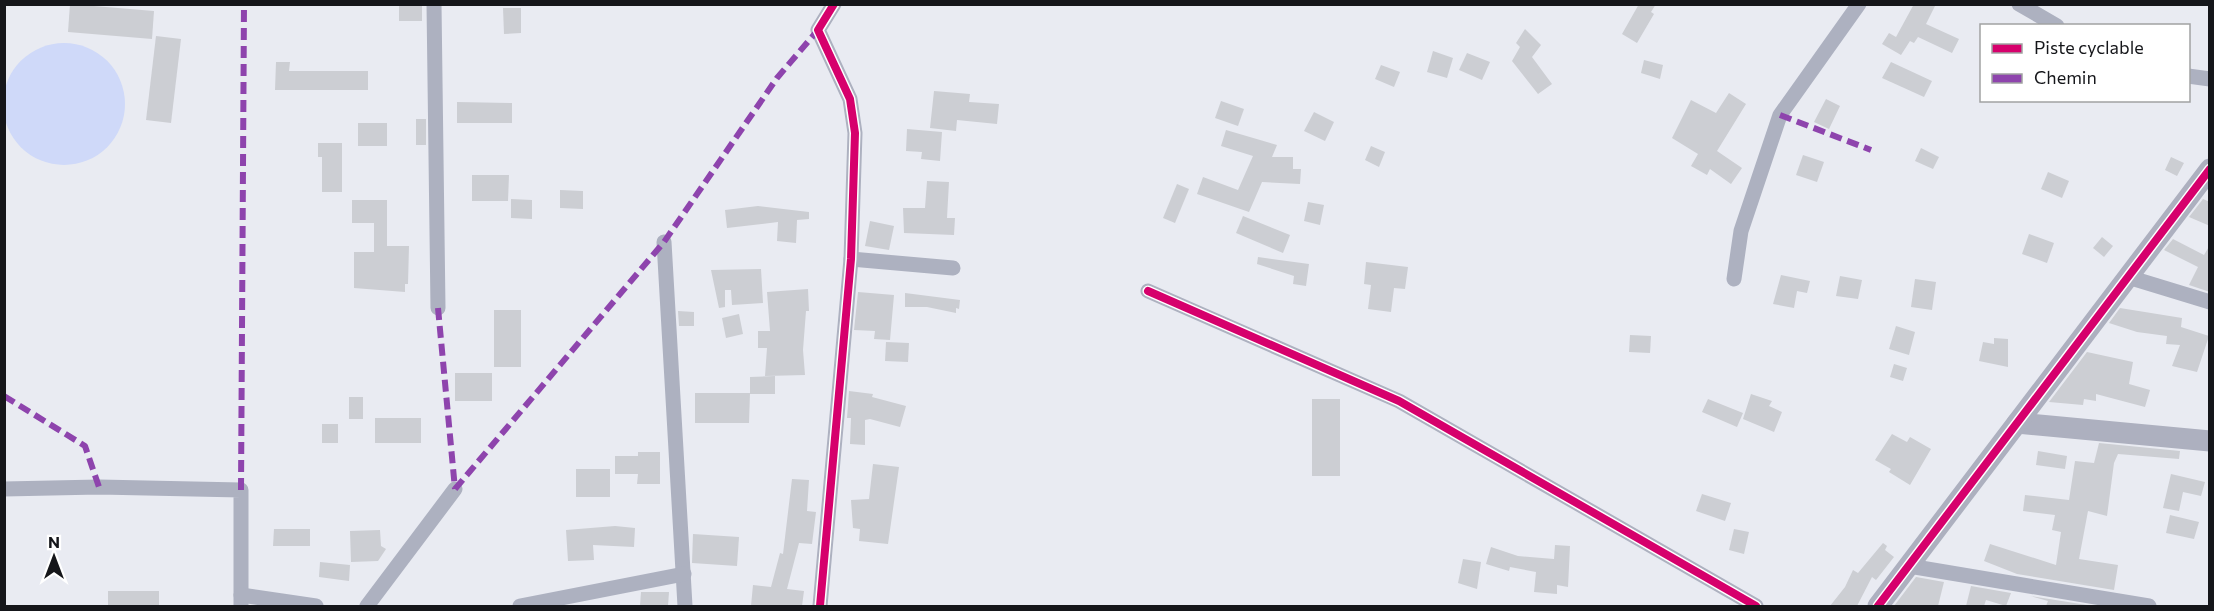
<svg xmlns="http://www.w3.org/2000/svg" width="2214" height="611" font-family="Commissioner,sans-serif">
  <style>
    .green { fill: #cfd9f9 }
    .building { fill: #ccced3 }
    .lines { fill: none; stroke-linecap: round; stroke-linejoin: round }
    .street { stroke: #adb1c0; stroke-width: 15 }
    .secondary { stroke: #adb0bf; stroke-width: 21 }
    .quiet { stroke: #8e44ad; stroke-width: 6; stroke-dasharray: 12 6; stroke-linecap: butt }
    .cycleway-casing { stroke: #fff; stroke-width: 11 }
    .cycleway { stroke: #d6006c; stroke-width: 8 }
  </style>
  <rect width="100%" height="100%" fill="#e9ebf2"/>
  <circle class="green" cx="64" cy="104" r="61"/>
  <g class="building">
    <path d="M70,4l84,7 -2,28 -84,-7z"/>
    <rect x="399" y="4" width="23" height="17"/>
    <path d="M1639,4h17l-5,8 3,2 -17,29 -15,-9z"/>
    <path d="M1914,4h22l-10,20 33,15 -7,14 -34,-16 -4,6 -4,-2 -9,14 -19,-11 7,-11 7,4z"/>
    <path d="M503,8h18v25l-17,1z"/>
    <path d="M1525,29l16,16 -9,12 20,27 -14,10 -26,-33 8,-14 -4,-4z"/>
    <path d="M156,36l25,3 -10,84 -25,-3z"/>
    <path d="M1433,51l20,7 -6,20 -20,-6z"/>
    <path d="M1467,53l23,9 -8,18 -23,-10z"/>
    <path d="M1644,60l19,5 -3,14 -19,-6z"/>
    <path d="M276,62h14l-1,9h79v19h-93z"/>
    <path d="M1891,62l41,19 -8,16 -42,-19z"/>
    <path d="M1381,65l19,7 -6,15 -19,-8z"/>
    <path d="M934,91l36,3 -1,8 30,2 -2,20 -40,-4 -1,11 -26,-3z"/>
    <path d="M1729,93l17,11 -29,47 25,17 -11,16 -21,-15 -3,6 -16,-9 7,-12 -26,-16 19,-38 25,13z"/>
    <path d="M1826,99l14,7 -11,23 -15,-7z"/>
    <path d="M1221,101l23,8 -6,17 -23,-8z"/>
    <path d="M457,102l55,1v20h-55z"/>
    <path d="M1314,112l20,10 -9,19 -21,-10z"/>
    <rect x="416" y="119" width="10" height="26"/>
    <rect x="358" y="123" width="29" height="23"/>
    <path d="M907,129l35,3 -2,29 -19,-2 1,-7 -16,-1z"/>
    <path d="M1226,130l51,15 -5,12h21v12h8l-1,15 -38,-2 -13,30 -52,-18 6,-17 35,13 15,-34 -32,-10z"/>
    <path d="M318,143h24v49h-20v-35h-4z"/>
    <path d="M1371,146l14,6 -6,15 -14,-7z"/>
    <path d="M1921,148l18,9 -6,12 -18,-8z"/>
    <path d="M1803,155l21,7 -7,20 -21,-7z"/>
    <path d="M2171,157l13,6 -7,13 -12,-6z"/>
    <path d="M2048,172l21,9 -7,17 -21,-9z"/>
    <path d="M472,175h37l-1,26h-36z"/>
    <path d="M927,181l22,1 -2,36h8l-1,17 -50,-2 -1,-25h22z"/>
    <path d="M1177,184l12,5 -14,34 -12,-5z"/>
    <path d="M560,190l23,1v18l-23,-1z"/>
    <path d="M511,199l21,1v19l-21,-1z"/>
    <path d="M2203,199l7,3v24l-21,-9z"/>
    <path d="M352,200h35v46h22l-1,38h-3v8l-51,-4v-36h20v-29h-22z"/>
    <path d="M1308,202l16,3 -4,20 -16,-4z"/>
    <path d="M758,206l51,6v7l-12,1 -1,23 -19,-2 1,-19 -51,6 -2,-18z"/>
    <path d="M1243,216l47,19 -7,18 -47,-20z"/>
    <path d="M870,221l24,5 -5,24 -24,-4z"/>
    <path d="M2029,234l25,9 -7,20 -25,-9z"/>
    <path d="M2102,237l11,9 -9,11 -11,-9z"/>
    <path d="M2173,239l31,16 6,-10v47l-21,-7 9,-18 -34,-17z"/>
    <path d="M1258,257l51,7 -3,22 -13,-2 1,-8 -37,-12z"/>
    <path d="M1366,262l42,5 -3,22 -11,-1 -3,24 -23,-3 3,-24 -7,-1z"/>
    <path d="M761,269l2,34 -31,2 -1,-15h-6v17l-6,1 -8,-38z"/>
    <path d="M1781,275l29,6 -3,12 -10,-2 -3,17 -21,-4z"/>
    <path d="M1840,276l22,4 -4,19 -22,-3z"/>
    <path d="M1915,279l21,3 -4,28 -21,-3z"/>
    <path d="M808,289l1,22h-3l-3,39 2,25 -40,1 2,-28h-9v-17h12l-3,-39z"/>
    <path d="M858,292l36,3 -4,45 -16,-1 1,-8 -21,-1z"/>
    <path d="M905,293l55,7 -1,9 -3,-1v5l-29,-6h-22z"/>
    <path d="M2120,308l62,10 -1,9 28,9 -12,36 -25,-6 8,-21 -14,-1 1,-8 -30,-4 -28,-9z"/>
    <rect x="494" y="310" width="27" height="57"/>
    <path d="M678,311l16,1v14h-15z"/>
    <path d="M739,314l4,20 -17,4 -4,-20z"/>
    <path d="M1896,326l19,6 -6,23 -20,-6z"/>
    <path d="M1630,335l21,1 -1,17 -21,-1z"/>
    <path d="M1994,338l14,1v28l-29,-6 4,-19 11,2z"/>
    <path d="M886,342l23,1 -1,19 -23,-1z"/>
    <path d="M2087,352l46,10 -4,22 21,6 -5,17 -49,-13v7l-12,-2 -1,6 -34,-3z"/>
    <path d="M1894,364l13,4 -4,13 -13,-4z"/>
    <rect x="455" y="373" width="37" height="28"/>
    <path d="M775,376v18h-25v-17z"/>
    <path d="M849,391l24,3 -1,3 34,9 -6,21 -30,-8 -5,1v25l-15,-1 1,-26h-4z"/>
    <path d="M695,393h55l-1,30h-54z"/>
    <path d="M1751,394l21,7 -3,5 13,6 -8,20 -31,-13z"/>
    <rect x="349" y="397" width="14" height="22"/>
    <rect x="1312" y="399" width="28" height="77"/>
    <path d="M1708,399l35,14 -6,14 -35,-15z"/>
    <rect x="375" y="418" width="46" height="25"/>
    <rect x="322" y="424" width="16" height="19"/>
    <path d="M1892,434l15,8 3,-5 21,12 -21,36 -21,-13 2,-3 -16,-9z"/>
    <path d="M2099,443l81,8 -1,8 -61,-5 -4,9 -7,53 -19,-5 -9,48 39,6 -4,25 -97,-16 -33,-13 6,-17 66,21 5,-33 -9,-2 3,-15 -32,-4 2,-16 44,5 6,-39 19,2z"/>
    <path d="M2038,451l29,5 -2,13 -29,-4z"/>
    <path d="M638,452h22v32h-23l1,-10h-23v-18h23z"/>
    <path d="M873,464l26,3 -11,77 -29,-3 1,-12 -7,-1 -2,-28 18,-1z"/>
    <rect x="576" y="469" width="34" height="28"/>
    <path d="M2171,474l34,8 -4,14 -18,-4 -4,19 -16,-3z"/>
    <path d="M792,479l17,1 -2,31 9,1 -4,32 -13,-1 -12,46 17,2 -2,15h-51l2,-21 18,2 9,-34 3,1z"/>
    <path d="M1702,494l29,9 -6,18 -29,-10z"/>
    <path d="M2170,515l29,7 -5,17 -28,-6z"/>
    <path d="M615,526l20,2 -1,19 -41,-2 1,15 -26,1 -2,-31z"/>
    <path d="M274,529h36v17h-37z"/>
    <path d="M1734,529l15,3 -5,22 -15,-4z"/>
    <path d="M380,530l1,16 5,3 -8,12 -27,1 -1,-31z"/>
    <path d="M693,534l46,3 -2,29 -45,-3z"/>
    <path d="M1883,543l4,3 -2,4 9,7 -18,23 -4,-3 -15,29h-27l15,-19 8,-17 5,3z"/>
    <path d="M1555,545l15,1 -2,41 -11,-2v9l-23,-2 2,-20 -26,-5 -1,4 -23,-7 5,-17 27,9 36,3z"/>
    <path d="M1463,559l18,3 -4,27 -19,-6z"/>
    <path d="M320,562l30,3 -1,16 -30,-4z"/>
    <path d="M1916,577l28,5 -6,24h-44z"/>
    <path d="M1971,586l40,7 -5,13 -20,-6 -2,6h-18z"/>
    <rect x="108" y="591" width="51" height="15"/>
    <path d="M641,592h28l-1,14h-28z"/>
    <path d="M2030,596l63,10h-47l2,-5z"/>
  </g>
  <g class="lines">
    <g class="street">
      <path d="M434,4l4,304"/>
      <path d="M2019,4l38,22"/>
      <path d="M2188,76l22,3"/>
      <path d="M664,242l21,364"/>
      <path d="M851,259l102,9"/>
      <path d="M2128,277l82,25"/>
      <path d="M1734,279l7,-48 39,-116 79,-111"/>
      <path d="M1148,291l251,110 357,205"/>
      <path d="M4,489l95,-2 142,3v116"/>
      <path d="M1909,566l240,40"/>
      <path d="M241,595l75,11"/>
      <path d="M367,606l88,-117"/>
      <path d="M520,606l164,-32"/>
      <path d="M820,606l31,-347 4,-126 -5,-34 -32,-69 16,-26"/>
    </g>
    <g class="secondary">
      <path d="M2017,423l193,18"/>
      <path d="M1878,606l332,-437"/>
    </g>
    <g class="quiet">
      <path d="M1780,115l91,35"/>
      <path d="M438,308l17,181"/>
      <path d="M4,396l81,50 14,41"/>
      <path d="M455,489l209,-247 113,-164 41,-48"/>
      <path d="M241,490l3,-486"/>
    </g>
    <g class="cycleway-casing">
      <g id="cycleway">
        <path d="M1148,291l251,110 357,205"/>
        <path d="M820,606l31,-347 4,-126 -5,-34 -32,-69 16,-26"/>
        <path d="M1878,606l332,-437"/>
      </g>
    </g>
    <use href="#cycleway" class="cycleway"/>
  </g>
  <rect width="2214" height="611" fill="none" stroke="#15161a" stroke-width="12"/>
  <rect x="1980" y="24" width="210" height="78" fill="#ffffff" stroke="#a1a2a3" stroke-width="1.5"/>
  <rect x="1992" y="44" width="30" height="9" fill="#d6006c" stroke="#a1a2a3" stroke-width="1.5"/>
  <text x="2034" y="54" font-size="18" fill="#15161a">Piste cyclable</text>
  <rect x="1992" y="74" width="30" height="9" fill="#8e44ad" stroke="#a1a2a3" stroke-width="1.5"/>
  <text x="2034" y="84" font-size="18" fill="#15161a">Chemin</text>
  <g transform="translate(54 557)" stroke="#ffffff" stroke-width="4.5" paint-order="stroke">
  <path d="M0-4.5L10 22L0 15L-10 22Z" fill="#15161a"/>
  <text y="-9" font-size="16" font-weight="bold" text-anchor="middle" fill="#15161a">N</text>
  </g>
</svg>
